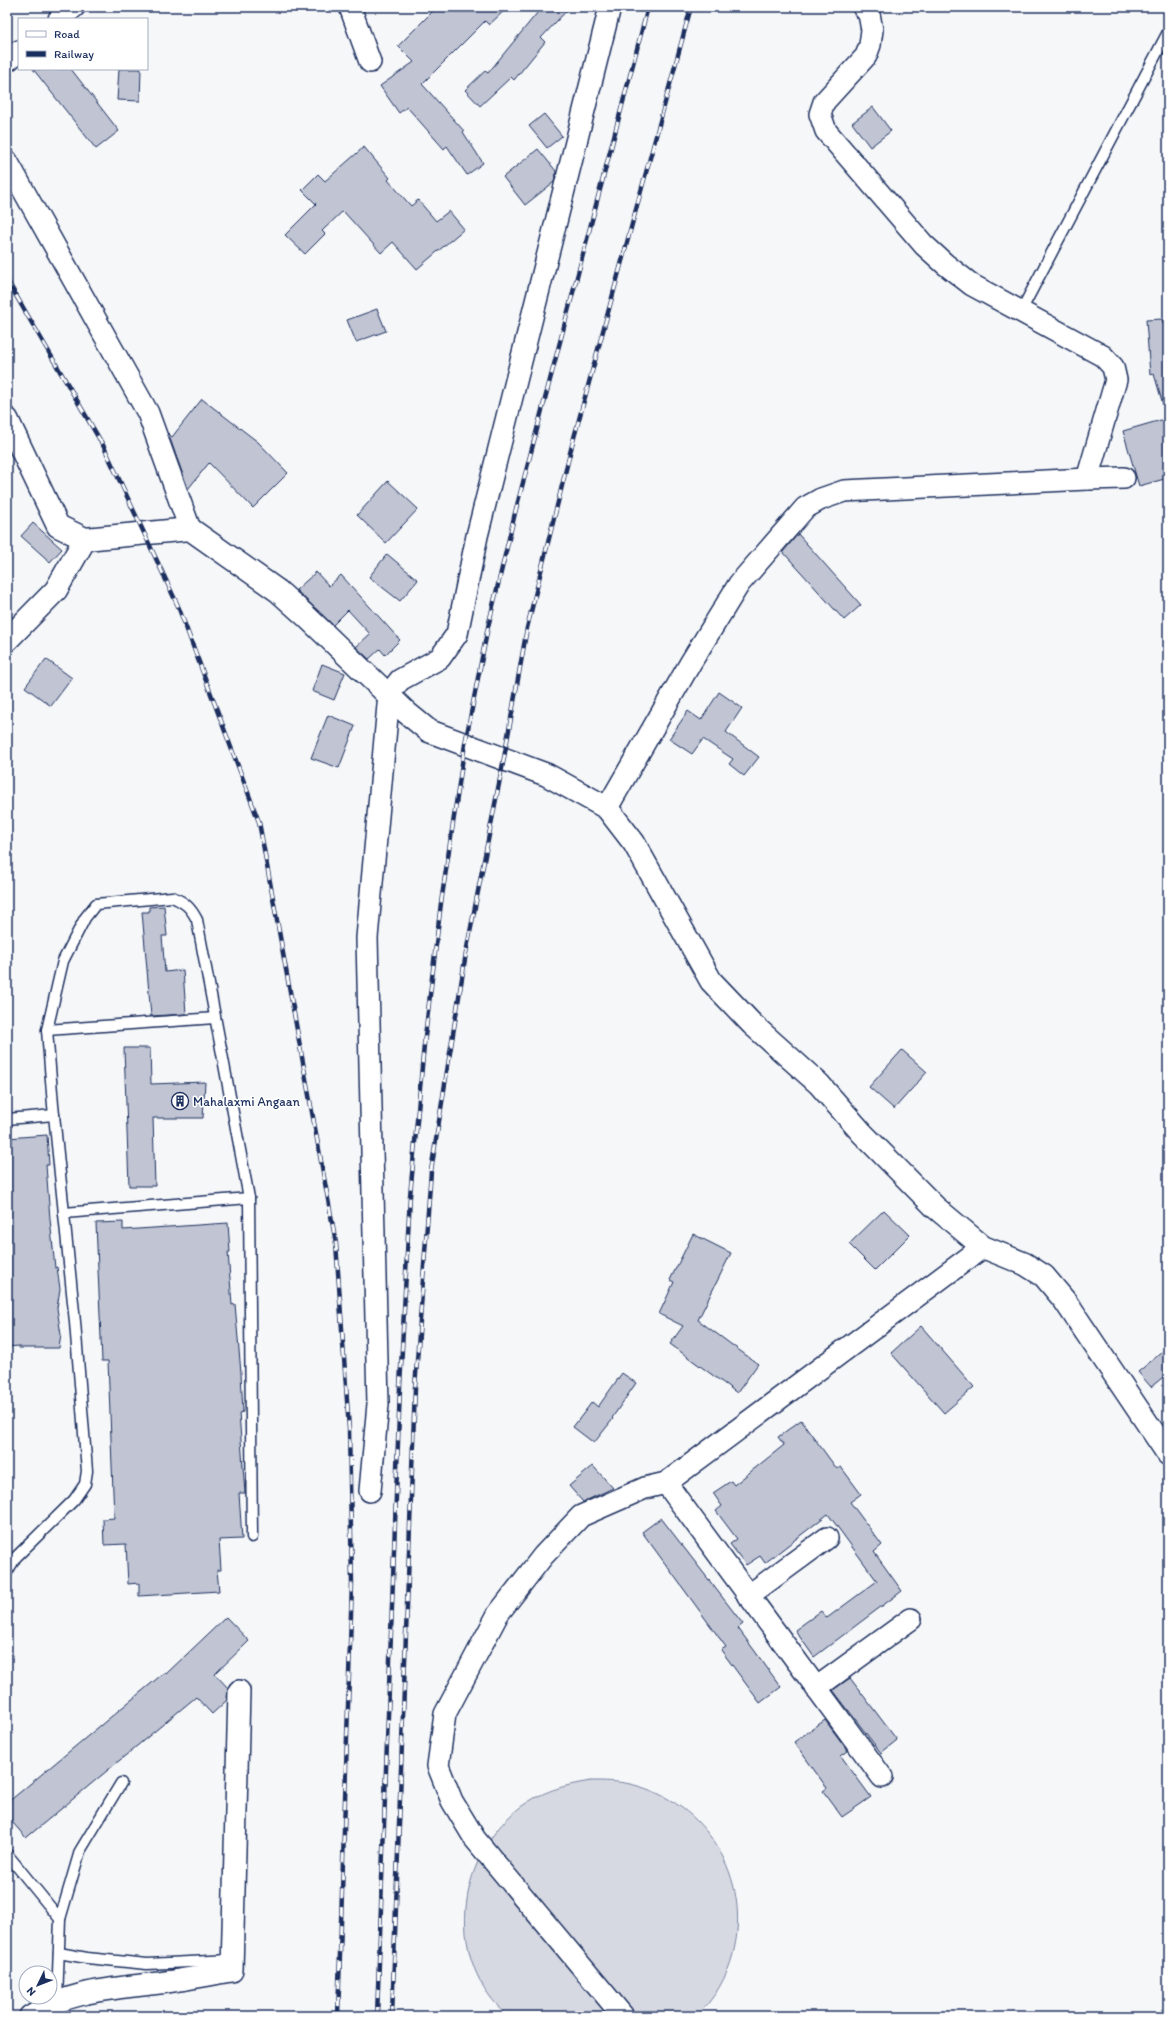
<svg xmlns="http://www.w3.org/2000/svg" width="1175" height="2023" font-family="Itim,sans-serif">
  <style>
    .green { fill: #d6d9e2; stroke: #7884a0 }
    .building { fill: #c0c4d3; stroke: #1b2f5e }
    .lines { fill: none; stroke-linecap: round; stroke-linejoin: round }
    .lane-casing { stroke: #1b2f5e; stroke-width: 13 }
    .street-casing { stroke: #1b2f5e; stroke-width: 24 }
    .secondary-casing { stroke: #1b2f5e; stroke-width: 25 }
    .lane { stroke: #fff; stroke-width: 10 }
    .street { stroke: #fff; stroke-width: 21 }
    .secondary { stroke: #fff; stroke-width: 22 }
    .rail-casing { stroke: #1b2f5e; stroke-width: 4.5 }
    .rail { stroke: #fff; stroke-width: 3; stroke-dasharray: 9; stroke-linecap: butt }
    .labels { text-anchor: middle; stroke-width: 3; stroke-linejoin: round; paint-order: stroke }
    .poi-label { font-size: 13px; fill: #1b2f5e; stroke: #fff; text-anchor: start }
  </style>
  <rect width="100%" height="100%" fill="#f6f7f9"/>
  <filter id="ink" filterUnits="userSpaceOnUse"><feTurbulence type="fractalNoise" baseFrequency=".025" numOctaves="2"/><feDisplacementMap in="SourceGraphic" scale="8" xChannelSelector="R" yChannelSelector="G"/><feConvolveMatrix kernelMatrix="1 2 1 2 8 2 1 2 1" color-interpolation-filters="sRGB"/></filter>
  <g filter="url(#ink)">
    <path class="green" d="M591,1781c13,0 26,0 39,3 76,17 123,95 103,170 -6,23 -19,46 -37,62h-188c-63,-55 -53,-156 10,-207 21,-17 46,-24 73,-28z"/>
    <g class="building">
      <path d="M437,7h71l-19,18 -4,-4 -63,63 42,47 -1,1 20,31 -16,12 -20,-29 -3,3 -37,-42 -8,6 -19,-27 34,-24 -16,-16z"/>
      <path d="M542,7h28l-29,31 4,4 -31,38 -3,-3 -31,29 -15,-16 20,-19 3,2z"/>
      <path d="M33,69h38l48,62 -23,18z"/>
      <path d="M119,69h22l-1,32 -23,-1z"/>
      <path d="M873,107l18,24 -21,16 -18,-24z"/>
      <path d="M544,114l18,22 -15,12 -18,-22z"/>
      <path d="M364,147l26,31 -2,2 23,26 7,-6 18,21 13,-10 15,18 -47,40 -24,-27 -12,11 -38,-42 -21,20 3,3 -20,20 -20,-19 31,-31 -14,-14 16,-16 7,7z"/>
      <path d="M538,149l18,22 -2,11 -29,23 -22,-28z"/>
      <path d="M377,309l9,22 -30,11 -9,-22z"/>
      <path d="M1162,319l1,5h5v84h-4l-10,-34 -4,1 -4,-55z"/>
      <path d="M202,399l56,43 30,31 -35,35 -44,-45 -21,26 -20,-56 4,4z"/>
      <path d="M1168,418v60l-29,8 -16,-55z"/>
      <path d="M388,481l30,28 -32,34 -29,-28z"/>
      <path d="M33,523l29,26 -12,13 -29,-26z"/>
      <path d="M798,534l63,71 -17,15 -61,-68z"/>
      <path d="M387,554l31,26 -18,21 -31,-24z"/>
      <path d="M316,572l13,14 12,-11 59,65 -15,15 -5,-6 -11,10 -13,-12 14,-13 -22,-24 -15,15 -37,-35z"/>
      <path d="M46,659l26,19 -21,28 -26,-19z"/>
      <path d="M322,664l23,9 -11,27 -22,-9z"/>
      <path d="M719,692l23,16 -16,24 33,25 -15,19 -15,-12 4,-5 -30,-20 -11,15 -23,-15 19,-28 13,9z"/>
      <path d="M328,715l27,11 -16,42 -28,-10z"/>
      <path d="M164,906l3,30h-5l3,36 18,-2 3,44 -35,2 -9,-104h7v-5z"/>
      <path d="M124,1048h26l1,36 54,-2 -2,36h-50l2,68h-26z"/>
      <path d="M902,1050l25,22 -33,37 -25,-22z"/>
      <path d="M47,1135l2,30h-3l4,54 5,49 2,-1 3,22 -3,19 4,27 -2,13h-40v-2l-12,1v-209z"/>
      <path d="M884,1210l26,25 -35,35 -26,-26z"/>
      <path d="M123,1222v8l105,-7 2,29h-2l4,53 3,-1 6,69 2,39 -4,1 6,80h-6l3,46 -23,1 2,30h-4l2,21 -80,5v-13l-11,1 -2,-40 -22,1 -1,-26 11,-1 -6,-157h-6l-6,-138z"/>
      <path d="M693,1234l38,19 -33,67 60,44 -21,29 -67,-49 13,-18 -24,-12 15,-32 -4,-2z"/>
      <path d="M921,1326l53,61 -30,26 -53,-60z"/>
      <path d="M1168,1347v26l-17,14 -13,-15z"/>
      <path d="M622,1373l14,10 -24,35 1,1 -19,24 -21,-16 19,-25 6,5z"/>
      <path d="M801,1420l36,49 4,-2 20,27 -11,8 32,43 -8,7 28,39 -88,66 -19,-27 26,-19 6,7 50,-37 -49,-67 -63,49 -5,-7 -14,9 -16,-21 7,-5 -21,-28 6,-5 -9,-13 18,-12 3,4 50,-40 -6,-8z"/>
      <path d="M593,1466l20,22 -30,14 -14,-16z"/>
      <path d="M661,1518l82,106 -5,4 43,59 -21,16 -39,-53 5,-3 -84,-115z"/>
      <path d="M226,1617l23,24 -34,33 13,14 -1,12 -15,14 -16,-17 -170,141 -19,-22v-13l158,-131 1,2z"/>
      <path d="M850,1678l47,62 -16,13 -48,-63z"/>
      <path d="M825,1720l23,31 -7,5 30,41 -29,20 -19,-26 4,-3 -33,-46z"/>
    </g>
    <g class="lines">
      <g class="lane-casing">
        <g id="lane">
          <path d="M1021,311l147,-279"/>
          <path d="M47,1030l168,-12"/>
          <path d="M7,1119l47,-4"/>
          <path d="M64,1213l185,-15"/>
          <path d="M7,1572l9,-15 58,-57 11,-16 2,-13 -12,-149 -22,-217 -6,-75 16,-69 22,-43 11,-14 76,-7c13,5 19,11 25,23l52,278 3,339"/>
          <path d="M7,1854l53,65"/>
          <path d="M59,1953l28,5 60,6 85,-4"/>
          <path d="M57,2000l3,-81 20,-68 41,-68"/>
        </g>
      </g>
      <g class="street-casing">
        <g id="street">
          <path d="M350,7l20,55"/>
          <path d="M863,7l6,7 3,16 -2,15 -4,11 -42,46 -4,12 6,17 98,114 21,19 27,21 131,71 10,11 3,13 -29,99"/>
          <path d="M59,19l15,-12"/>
          <path d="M7,61l12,-10"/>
          <path d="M7,161l141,252 42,116"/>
          <path d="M607,808l84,-146 48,-78 66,-76 16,-9 23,-8 243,-12 37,-1"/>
          <path d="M666,1483l216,294"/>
          <path d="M370,1491l8,-87 -11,-466 22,-244 11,-14 40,-22 17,-24 20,-98 133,-529"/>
          <path d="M748,1596l79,-58"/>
          <path d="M816,1688l95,-69"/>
          <path d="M30,2016c40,-26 83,-27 129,-33 25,-3 48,-8 73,-12l7,-280"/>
          <path d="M623,2016l-148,-177 -23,-38 -14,-35 7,-52 53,-100 45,-58 38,-40 64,-28 21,-5 317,-236"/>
        </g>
      </g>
      <g class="secondary-casing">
        <g id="secondary">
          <path d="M7,419l51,107 27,13 105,-10 88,62 29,26 100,96 22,18 118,44 60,33 27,35 77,138 41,43 67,60 43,49 73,74 48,40 42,17 19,12 21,25 103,153"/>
          <path d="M7,640l49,-50 29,-51"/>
        </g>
      </g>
      <use href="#lane" class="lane"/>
      <use href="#street" class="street"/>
      <use href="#secondary" class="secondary"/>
      <g class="rail-casing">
        <g id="rail">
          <path d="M7,280l97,167 34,73 40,86 81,216 77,421 13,186 3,154 -14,433"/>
          <path d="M377,2016l23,-629 10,-191 14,-151 17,-142 24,-159 23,-117 27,-114 133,-506"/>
          <path d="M392,2016l23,-628 16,-217 35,-218 38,-195 23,-130 45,-183 119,-438"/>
        </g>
      </g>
      <use href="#rail" class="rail"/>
    </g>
  </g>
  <defs>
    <g id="building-ring" transform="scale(0.9)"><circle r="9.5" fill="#fff" stroke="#1b2f5e" stroke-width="1.5"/><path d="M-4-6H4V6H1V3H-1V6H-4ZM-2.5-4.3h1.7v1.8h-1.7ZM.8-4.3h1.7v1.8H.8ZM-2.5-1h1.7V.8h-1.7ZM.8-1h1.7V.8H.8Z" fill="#1b2f5e"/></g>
  </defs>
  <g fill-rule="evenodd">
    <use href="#building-ring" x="180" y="1101"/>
  </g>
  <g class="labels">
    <g class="poi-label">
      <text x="193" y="1106">Mahalaxmi Angaan</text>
    </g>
  </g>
  <rect width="1175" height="2023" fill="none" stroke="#fff" stroke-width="24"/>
  <rect x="12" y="12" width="1151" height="1999" fill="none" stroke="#1b2f5e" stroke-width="1.5" filter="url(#ink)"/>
  <rect x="18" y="18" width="130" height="52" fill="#ffffff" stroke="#a4acbf"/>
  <rect x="26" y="31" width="20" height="6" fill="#ffffff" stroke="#a4acbf"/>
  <text x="54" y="38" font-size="12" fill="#1b2f5e">Road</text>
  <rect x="26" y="51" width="20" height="6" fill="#1b2f5e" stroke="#a4acbf"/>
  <text x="54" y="58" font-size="12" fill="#1b2f5e">Railway</text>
  <g transform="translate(38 1985) rotate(227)"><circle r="19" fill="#ffffff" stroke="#a4acbf"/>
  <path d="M0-3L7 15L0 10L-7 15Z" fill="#1b2f5e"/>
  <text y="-6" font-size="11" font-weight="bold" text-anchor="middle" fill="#1b2f5e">N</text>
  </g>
</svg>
